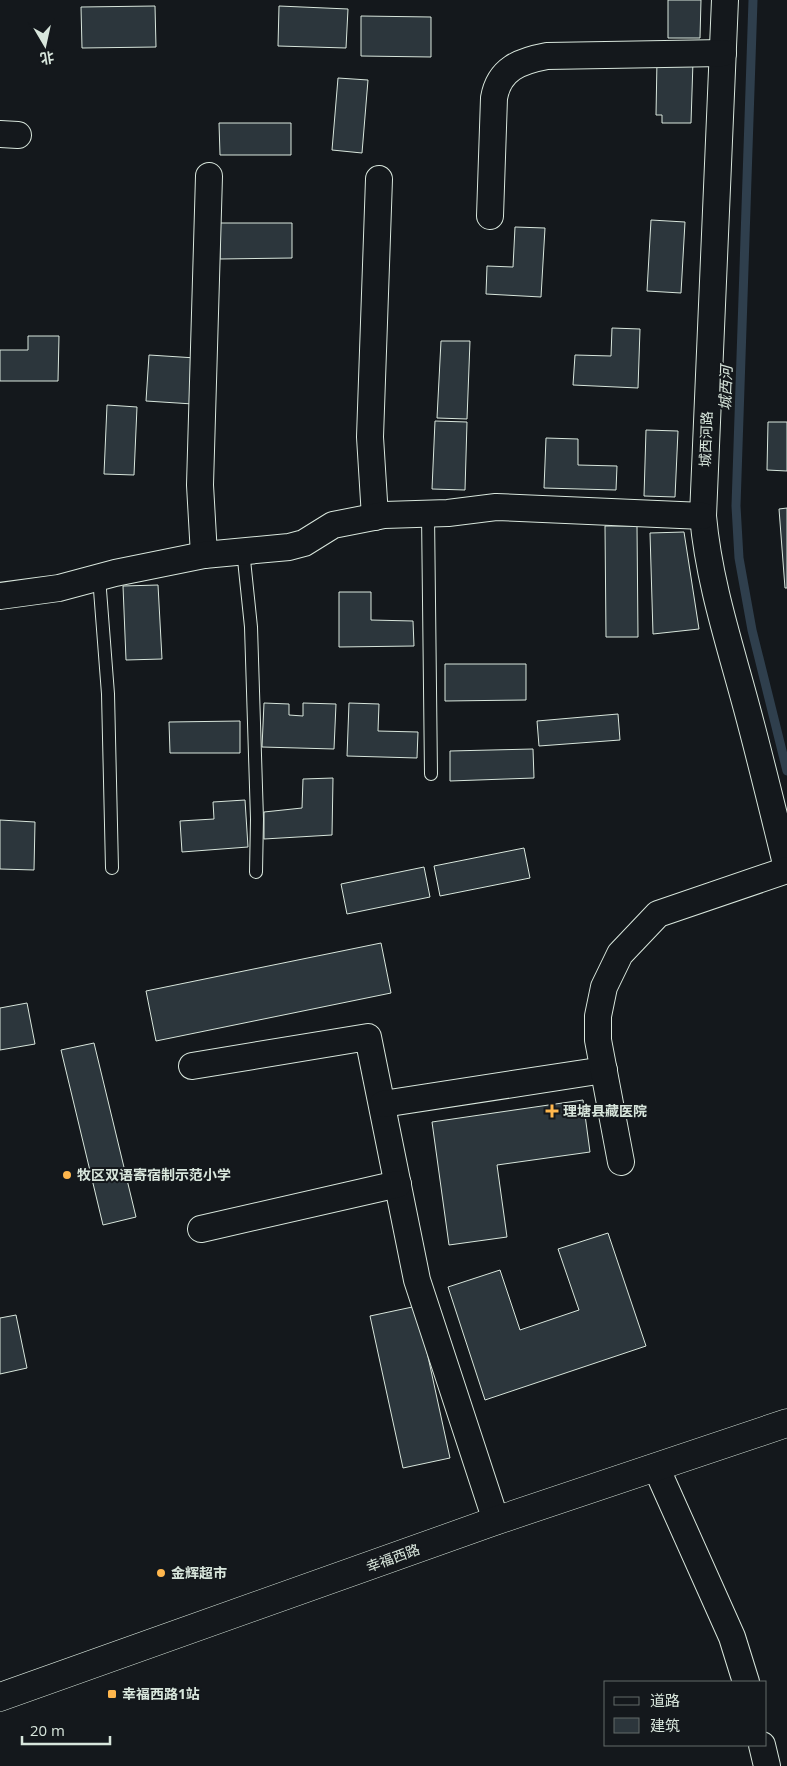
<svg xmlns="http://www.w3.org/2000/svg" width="787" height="1766" font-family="'Open Sans','Noto Sans SC',sans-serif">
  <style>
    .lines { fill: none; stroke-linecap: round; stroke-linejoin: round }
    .stream { stroke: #2f3f4d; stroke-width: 9 }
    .building { fill: #2c363c; stroke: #d8e6dc }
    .service-casing { stroke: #d8e6dc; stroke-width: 14 }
    .minor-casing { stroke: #d8e6dc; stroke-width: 28 }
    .primary-casing { stroke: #d8e6dc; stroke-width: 29 }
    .service { stroke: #14181c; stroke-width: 12 }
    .minor { stroke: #14181c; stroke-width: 26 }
    .primary { stroke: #14181c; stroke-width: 28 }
    .poi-dot { fill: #ffb74d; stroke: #14181c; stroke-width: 2 }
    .labels { text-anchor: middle; stroke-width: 4; stroke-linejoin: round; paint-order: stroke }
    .street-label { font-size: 14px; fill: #d8e6dc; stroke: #14181c }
    .poi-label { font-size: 14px; font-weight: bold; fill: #d8e6dc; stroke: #14181c; text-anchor: start }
    .water-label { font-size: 15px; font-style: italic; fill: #d8e6dc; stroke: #14181c }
  </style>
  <rect width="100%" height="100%" fill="#14181c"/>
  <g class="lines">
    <path class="stream" d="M753,0l-17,506 3,52 13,72 35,141"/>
  </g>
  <g class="building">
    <path d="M668,0h33l-1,38h-32z"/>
    <path d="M155,6l1,41 -74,1 -1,-41z"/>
    <path d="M279,6l69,3 -2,39 -68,-2z"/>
    <path d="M361,16l70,1v40l-70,-1z"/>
    <path d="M657,60l36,1 -2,62h-29v-8h-6z"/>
    <path d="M338,78l30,2 -6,73 -30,-3z"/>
    <path d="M219,123h72v32h-71z"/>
    <path d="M651,220l34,2 -4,71 -34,-2z"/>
    <path d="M220,223h72v35l-72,1z"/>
    <path d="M515,227l30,1 -4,69 -55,-3 1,-28 26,1z"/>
    <path d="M612,328l28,1 -2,59 -65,-3 2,-30 36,1z"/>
    <path d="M28,336h31l-1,45h-58v-31h28z"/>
    <path d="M441,341h29l-3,78 -30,-1z"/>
    <path d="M149,355l47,3 -3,46 -47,-3z"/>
    <path d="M107,405l30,2 -3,68 -30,-1z"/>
    <path d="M435,421l32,1 -2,68 -33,-1z"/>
    <path d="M768,422h19v49l-20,-1z"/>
    <path d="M646,430l32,1 -3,66 -31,-1z"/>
    <path d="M546,438l32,1v26l39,1 -1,24 -72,-2z"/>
    <path d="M787,508v80h-2l-6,-79z"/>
    <path d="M605,526h32l1,111h-32z"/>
    <path d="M684,532l15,97 -46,5 -3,-101z"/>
    <path d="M158,585l4,74 -36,1 -3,-74z"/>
    <path d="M339,592h32v28l42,1 1,25 -75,1z"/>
    <path d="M445,664h81v36l-81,1z"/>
    <path d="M264,703l25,1v11l14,1v-13l33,1 -2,45 -72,-2z"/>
    <path d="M349,703l30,1 -1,27 40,1 -1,26 -70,-2z"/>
    <path d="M618,714l2,26 -81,6 -2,-25z"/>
    <path d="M240,721v32h-70l-1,-31z"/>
    <path d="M533,749l1,29 -84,3v-30z"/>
    <path d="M333,778l-1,57 -68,4v-27l38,-4 1,-29z"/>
    <path d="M245,800l3,47 -66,5 -2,-31 34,-2 -1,-17z"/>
    <path d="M0,820l35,2 -1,48 -34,-1z"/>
    <path d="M524,848l6,30 -90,18 -6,-30z"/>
    <path d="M424,867l6,30 -83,17 -6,-30z"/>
    <path d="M381,943l10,50 -235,48 -10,-50z"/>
    <path d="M27,1003l8,41 -35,6v-42z"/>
    <path d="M94,1043l42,174 -33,8 -42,-175z"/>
    <path d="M583,1100l7,52 -93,13 10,72 -58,8 -17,-123z"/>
    <path d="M608,1233l38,113 -161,54 -37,-113 52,-17 20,60 59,-20 -21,-61z"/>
    <path d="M417,1306l33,152 -47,10 -33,-152z"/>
    <path d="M16,1315l11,53 -27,6v-56z"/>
  </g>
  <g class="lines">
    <g class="service-casing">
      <g id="service">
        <path d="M428,514l3,260"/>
        <path d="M243,550l8,77 6,192 -1,53"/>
        <path d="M99,577l9,117 4,174"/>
      </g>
    </g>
    <g class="minor-casing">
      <g id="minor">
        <path d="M725,0l-22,516c6,67 27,129 44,193 14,52 27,106 40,159"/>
        <path d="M0,134l18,1"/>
        <path d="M490,216l4,-118c5,-29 26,-37 53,-42l176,-3"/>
        <path d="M375,517l-5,-80 9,-258"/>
        <path d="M204,555l-4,-70 9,-309"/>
        <path d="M0,596l59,-8 56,-15 89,-18 85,-8 15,-4 29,-18 51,-10 64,-2 48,-6 207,9"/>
        <path d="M192,1066l176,-29 49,243 79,241"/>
        <path d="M383,1104l221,-34"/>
        <path d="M621,1162l-23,-122v-24l6,-29 16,-33 38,-40 129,-44"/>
        <path d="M201,1229l197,-45"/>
        <path d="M656,1467l76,170 14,45"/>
        <path d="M762,1745l5,21"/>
      </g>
    </g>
    <g class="primary-casing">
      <path id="primary" d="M0,1697l492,-175 295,-99"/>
    </g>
    <use href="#service" class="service"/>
    <use href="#minor" class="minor"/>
    <use href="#primary" class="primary"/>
  </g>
  <g class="poi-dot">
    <path d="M549.5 1103.5h5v5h5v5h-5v5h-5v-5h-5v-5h5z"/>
    <circle cx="67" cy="1175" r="5"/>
    <circle cx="161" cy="1573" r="5"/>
    <rect x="107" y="1689" width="10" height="10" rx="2.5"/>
  </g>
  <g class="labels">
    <g class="street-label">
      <text transform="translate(706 439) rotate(-88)" y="5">城西河路</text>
      <text transform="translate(393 1558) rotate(-20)" y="5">幸福西路</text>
    </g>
    <g class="poi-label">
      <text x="563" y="1116">理塘县藏医院</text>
      <text x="77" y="1180">牧区双语寄宿制示范小学</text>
      <text x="171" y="1578">金辉超市</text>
      <text x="122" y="1699">幸福西路1站</text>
    </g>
    <g class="water-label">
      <text transform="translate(726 388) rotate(-88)" y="5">城西河</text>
    </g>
  </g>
  <rect x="604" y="1681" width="162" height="65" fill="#14181c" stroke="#626a69"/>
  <rect x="614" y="1697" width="25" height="8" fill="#14181c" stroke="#626a69"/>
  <text x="650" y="1706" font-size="15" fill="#d8e6dc">道路</text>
  <rect x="614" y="1718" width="25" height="15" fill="#2c363c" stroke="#626a69"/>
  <text x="650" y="1731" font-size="15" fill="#d8e6dc">建筑</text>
  <g transform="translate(45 45) rotate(171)" stroke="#14181c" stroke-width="4" paint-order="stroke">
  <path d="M0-4L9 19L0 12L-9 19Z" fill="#d8e6dc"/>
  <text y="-8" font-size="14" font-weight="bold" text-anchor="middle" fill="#d8e6dc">北</text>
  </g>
  <path d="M22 1736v8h88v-8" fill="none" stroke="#d8e6dc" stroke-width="2.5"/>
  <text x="30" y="1736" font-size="15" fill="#d8e6dc" stroke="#14181c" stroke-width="4" paint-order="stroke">20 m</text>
</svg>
